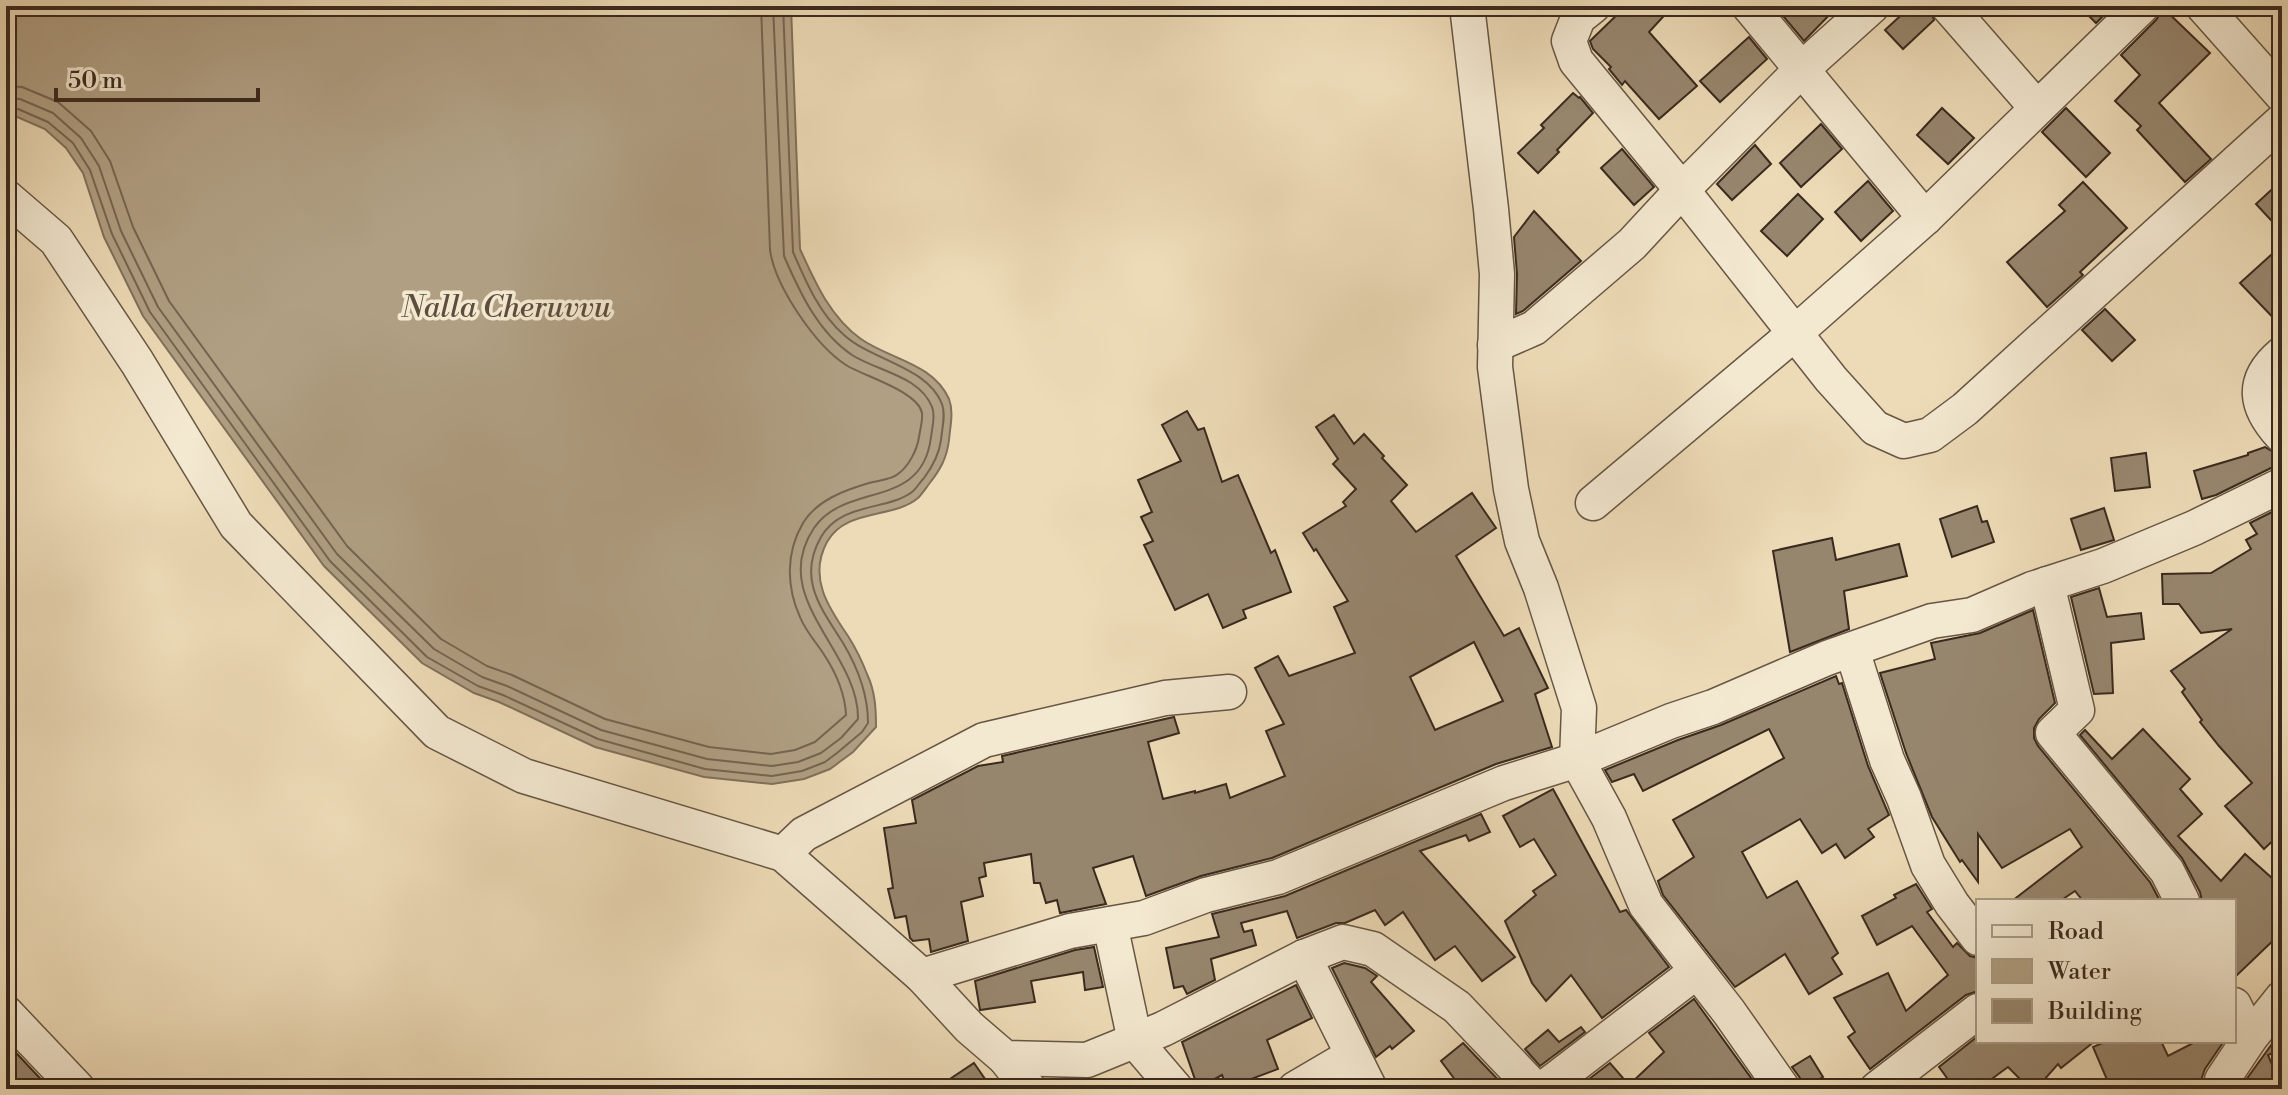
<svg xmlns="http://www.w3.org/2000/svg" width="2288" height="1095" font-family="'Libre Bodoni',serif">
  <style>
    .water { fill: #b09f83; stroke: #81705b; stroke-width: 2 }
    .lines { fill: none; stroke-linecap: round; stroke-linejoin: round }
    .shore { stroke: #756450; stroke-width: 2 }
    .building { fill: #97866e; stroke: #3a2a1e; stroke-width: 2; fill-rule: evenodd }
    .minor-casing { stroke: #675644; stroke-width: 37 }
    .minor { stroke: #f3e8d0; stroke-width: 34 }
    .labels { text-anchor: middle; stroke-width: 7; stroke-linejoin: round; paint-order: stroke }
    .water-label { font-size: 30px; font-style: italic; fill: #5d4d3c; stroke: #f3e8d0 }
  </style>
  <rect width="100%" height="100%" fill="#eddbb7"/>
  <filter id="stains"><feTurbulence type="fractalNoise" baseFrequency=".0025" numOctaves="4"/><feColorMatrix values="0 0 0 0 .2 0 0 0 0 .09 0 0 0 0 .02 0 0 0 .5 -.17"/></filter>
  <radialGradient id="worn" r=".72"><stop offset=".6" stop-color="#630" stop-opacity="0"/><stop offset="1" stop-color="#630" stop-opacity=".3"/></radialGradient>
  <path class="water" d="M6,6h785l9,243c15,33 30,68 61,90 28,20 72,24 88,60 5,13 1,28 0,41 -2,18 -9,30 -20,44 -3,4 -7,10 -11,14 -25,21 -72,10 -91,44 -19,35 1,65 21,94 7,11 14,25 19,38 8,17 9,34 9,53l-23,25 -23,17 -26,10 -32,5 -68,-7 -109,-30 -96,-45 -25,-9 -52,-30 -98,-97 -181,-250 -39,-79 -21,-64 -17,-25 -21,-19 -30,-13h-9z"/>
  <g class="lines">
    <g class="shore">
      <path d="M6,86l16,1 36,15 33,29 19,30 23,66 36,74 178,245 94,93 46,27 25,9 93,44 104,28 62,7 24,-4 20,-8 31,-27c-1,-22 -11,-44 -23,-62 -8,-12 -18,-23 -23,-36 -14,-31 -14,-65 3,-94 14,-23 42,-33 66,-40 10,-3 22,-3 29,-9 11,-8 19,-24 21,-37 1,-7 4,-17 3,-24 -4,-22 -59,-37 -76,-48 -31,-20 -71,-79 -76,-115l-9,-244"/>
      <path d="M6,98l14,1 33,14 28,25 18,28 22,65 37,76 179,247 97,95 48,28 25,9 94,44 106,29 65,7 26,-4 23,-9 20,-15 17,-19c1,-68 -91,-121 -44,-191 32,-47 108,-17 117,-91 1,-9 5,-22 1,-30 -12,-31 -55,-36 -80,-52 -34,-23 -52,-62 -68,-99l-11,-250"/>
      <path d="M6,108l12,1 30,13 25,21 17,27 22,64 38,78 180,249 97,96 51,29 25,9 95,44 107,30 67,7 30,-5 23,-9 12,-9 25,-21 6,-9c0,-29 -10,-55 -25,-80 -22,-35 -46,-64 -22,-106 20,-35 66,-26 91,-45 4,-3 8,-10 12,-14 9,-12 15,-23 17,-38 1,-12 5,-25 1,-36 -14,-37 -71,-44 -98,-69 -25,-22 -38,-53 -51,-83l-10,-246"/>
    </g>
  </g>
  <g class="building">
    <path d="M1626,6h47l-24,26 48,54 -38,33 -34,-38 -3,4 -13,-16 2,-2 -18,-18 -3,-8z"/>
    <path d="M1783,6h55l-34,35 -26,-31z"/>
    <path d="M1911,6h18l5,14 -31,29 -18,-19z"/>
    <path d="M2079,6h34l-17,17z"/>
    <path d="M2161,6l49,47 -51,50 52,56 -26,23 -48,-52 4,-4 -26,-25 25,-26 -19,-20 35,-35 5,-8z"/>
    <path d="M1749,37l18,22 -47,43 -20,-21z"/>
    <path d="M1573,93l6,5 1,-1 13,16 -36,37 2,2 -21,21 -20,-20 26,-25 -3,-3z"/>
    <path d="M1942,108l32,30 -26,26 -31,-29z"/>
    <path d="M2066,108l44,45 -24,24 -44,-45z"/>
    <path d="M1821,124l21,25 -41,38 -21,-24z"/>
    <path d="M1755,145l16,19 -39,36 -15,-16z"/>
    <path d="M1622,149l32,38 -20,18 -33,-37z"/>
    <path d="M2282,180v52l-26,-28z"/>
    <path d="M1868,181l25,30 -32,30 -26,-29z"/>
    <path d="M2083,182l44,46 -47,44 3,3 -36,32 -40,-45 58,-51 -6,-6z"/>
    <path d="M1798,194l25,25 -36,37 -26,-25z"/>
    <path d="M1534,211l47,50 -58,50 -7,3 1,-40 -3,-37z"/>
    <path d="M2282,245v82l-42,-44z"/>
    <path d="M2105,309l30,31 -23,21 -30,-31z"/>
    <path d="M1187,411l11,19 6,-2 18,54 16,-7 33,78 4,-3 16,42 -48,18 3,8 -23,10 -15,-34 -33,16 -31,-65 9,-4 -12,-24 11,-5 -14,-32 43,-19 -19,-36z"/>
    <path d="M1334,415l20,29 10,-10 20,22 -2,2 25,27 -16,16 25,31 56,-39 24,35 -40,28 48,80 15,-8 29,60 -13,6 17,53 -56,17 -224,94 -71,18 -55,20 -13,-40 -40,12 13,36 -46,9 -3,-13 -11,3 -6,-20h-6l-3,-29 -47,9 2,13 -7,2 4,18 -22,6 7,39 -37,11 -2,-13 -16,2 -3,-3 -4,-22 -11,2 -7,-29 5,-1 -9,-60 32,-5 -4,-23 66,-34 25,-4 -1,-6 172,-39 5,16 -31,9 15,57 32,-8v2l31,-9 4,14 55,-22 -19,-45 18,-7 -29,-56 23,-12 11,20 66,-23 -21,-46 14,-6 -32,-52 -2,2 -11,-18 43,-27 -3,-4 13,-13 -23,-25 5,-5 -22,-32zM1474,642l29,59 -68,29 -25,-53z"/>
    <path d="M2265,447l13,8 4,10 -9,2 -57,28 -14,4 -8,-28 54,-16v-2z"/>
    <path d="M2146,453l4,34 -35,4 -4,-33z"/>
    <path d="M1977,506l5,16 5,-1 7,21 -42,15 -12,-38z"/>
    <path d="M2282,507v325l-18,17 -39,-43 27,-23 -33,-37 -19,-24 2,-2 -20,-28 3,-3 -14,-18 61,-42 -31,4 -22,-29h-16l-1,-30 49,-1 40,-24 -5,-9 11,-6 -7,-11z"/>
    <path d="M2104,508l10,32 -33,10 -10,-31z"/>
    <path d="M1832,538l4,22 63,-16 8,32 -63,15 5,38 -59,23 -17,-101z"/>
    <path d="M2099,588l8,29 34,-4 3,26 -33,4 2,50 -19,1 -23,-97z"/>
    <path d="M2033,610l22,93 -16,16 -5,9v10l4,8 112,136 10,19h-77l-8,-10 -15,10h-48l70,-54 -12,-18 -68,39 -24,-34v48l-16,-22 -2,2 -28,-45 -26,-64 -26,-80 55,-14 -4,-16 49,-10z"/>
    <path d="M1836,676l3,8 3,-1 26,83 21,49 -21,14 6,8 -29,21 -9,-14 -14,9 -22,-34 -58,33 25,46 30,-17 41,72 -6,5 10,16 -33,20 -24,-40 -50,33 -72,-92 -5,-14 36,-24 -21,-37 111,-62 -15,-29 -126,62 -9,-17 -22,8 -7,-12 73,-30 43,-15z"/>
    <path d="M2143,729l47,50 -10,10 22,25 -24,22 43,45 24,-27 37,33v45l-48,46v-77h-32l-2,-9 -18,-34 -102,-123 5,-5 27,29z"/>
    <path d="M1553,789l67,123 6,-2 43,57 -67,51 -31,-43 -25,26 -14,-18 -27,-62 31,-26 -3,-4 23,-16 -22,-36 -14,8 -17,-31z"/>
    <path d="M1481,814l9,18 -21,9 -3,-6 -46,16 95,106 -33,24 -27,-35 -20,14 -32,-48 -18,13 -10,-15 -30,13h-9l-39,15 -10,-27 -46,12 3,9 8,-2 4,15 -45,14 4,21 -28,14 -4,-8 -9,2 -8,-40 53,-11 -7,-23 73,-18z"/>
    <path d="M1916,884l16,25 -5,3 26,35 4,-4 13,13 8,2v33l-12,4 -96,74 -22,-32 7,-5 -21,-34 54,-25 18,38 42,-36 -36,-49 -35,19 -15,-29 34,-18 -2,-3z"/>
    <path d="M1094,947l9,40 -18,3 -2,-18 -52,9 4,21 -55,8 -5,-29 100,-31z"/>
    <path d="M1344,963l21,5 12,8 -6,6 43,49 -22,18 -2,-3 -14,11 -44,-89z"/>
    <path d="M1296,985l16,33 -45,22 11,29 -51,19 -5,-13 -24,13 -16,-46z"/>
    <path d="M1694,999l65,90h-183l34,-26 19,22 35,-33 -15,-19z"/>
    <path d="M1581,1027l4,5 -45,34 -15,-17 23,-19 11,12z"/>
    <path d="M2282,1030v19l-14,6 14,34h-39v-5z"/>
    <path d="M1978,1036v5h117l-34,27 -3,-4 -22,25h-6l-22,-22 -30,22h-23l-16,-22z"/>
    <path d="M2107,1041h54l7,15 29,-15h27l-19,28 -3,8 2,12h-93l-18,-42z"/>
    <path d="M6,1042l44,47h-44z"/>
    <path d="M1463,1043l44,46h-45l-21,-28z"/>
    <path d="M1810,1056l13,21 -20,12 -3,-11 -8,-11z"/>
    <path d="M974,1063l18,26h-57z"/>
  </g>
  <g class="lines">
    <g class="minor-casing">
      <g id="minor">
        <path d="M1467,6l24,203 6,65 -2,93 16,122 11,52 19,47 38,120 -2,52 32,58 37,87 83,107 54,77"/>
        <path d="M1593,6l-15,12 -9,23 7,20 106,129 149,189 44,49 29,13 26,-6 35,-26 317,-288"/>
        <path d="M1749,6l176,212 217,-212"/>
        <path d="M1948,6l89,102"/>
        <path d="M2203,6l79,89"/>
        <path d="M6,197l50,43 81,122 99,163 201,207 87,44 259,78 139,122 47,51 36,31 82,2 76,-31 141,-72 39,-15 30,7 84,58 78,82"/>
        <path d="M1495,345l39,-17 98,-84 50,-54 120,-121 70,-63"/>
        <path d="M2282,354c-32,27 -27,53 0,82"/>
        <path d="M1593,503l202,-170 130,-115"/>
        <path d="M2047,584l30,126 -24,23 114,138 15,30"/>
        <path d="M1852,650l35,110 17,38 24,67 24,39 26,34"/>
        <path d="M783,854l21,-20 180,-94 181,-42 64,-6"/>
        <path d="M1110,924l25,117 41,48"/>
        <path d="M1304,957l66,132"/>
        <path d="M922,976l148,-45 74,-13 62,-23 72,-18 226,-94 73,-23 94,-39 42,-14 114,-49 105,-37 40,-6 60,-26 71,-23 91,-38 88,-43"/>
        <path d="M2234,1005l16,33"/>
        <path d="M6,1013l72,76"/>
        <path d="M1005,1058l24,31"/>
        <path d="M1295,1089l58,-34"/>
        <path d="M1543,1089l154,-118"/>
        <path d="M1877,1089l101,-78"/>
        <path d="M2224,1089l-2,-9 28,-42 32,-40"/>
      </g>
    </g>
    <use href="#minor" class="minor"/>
  </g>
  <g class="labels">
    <g class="water-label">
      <text x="506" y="317">Nalla Cheruvvu</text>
    </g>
  </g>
  <rect width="2288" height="1095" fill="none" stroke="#eddbb7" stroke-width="32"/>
  <rect x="8" y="8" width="2272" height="1079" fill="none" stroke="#3a2a1e" stroke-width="4"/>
  <rect x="16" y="16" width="2256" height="1063" fill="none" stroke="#3a2a1e" stroke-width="2"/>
  <rect x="1976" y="899" width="260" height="144" fill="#f3e8d0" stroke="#a99c89" stroke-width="2"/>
  <rect x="1992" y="925" width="40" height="12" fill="#f3e8d0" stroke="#a99c89" stroke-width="2"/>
  <text x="2048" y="939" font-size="24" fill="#3a2a1e">Road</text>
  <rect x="1992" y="959" width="40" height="24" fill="#b09f83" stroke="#a99c89" stroke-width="2"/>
  <text x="2048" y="979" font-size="24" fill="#3a2a1e">Water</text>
  <rect x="1992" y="999" width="40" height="24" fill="#97866e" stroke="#a99c89" stroke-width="2"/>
  <text x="2048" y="1019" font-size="24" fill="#3a2a1e">Building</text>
  <path d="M56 88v12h202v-12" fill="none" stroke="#3a2a1e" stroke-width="4"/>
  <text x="68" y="88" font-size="24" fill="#3a2a1e" stroke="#f3e8d0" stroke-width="6" paint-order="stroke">50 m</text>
  <rect width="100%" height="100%" filter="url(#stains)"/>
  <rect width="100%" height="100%" fill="url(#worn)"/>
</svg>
